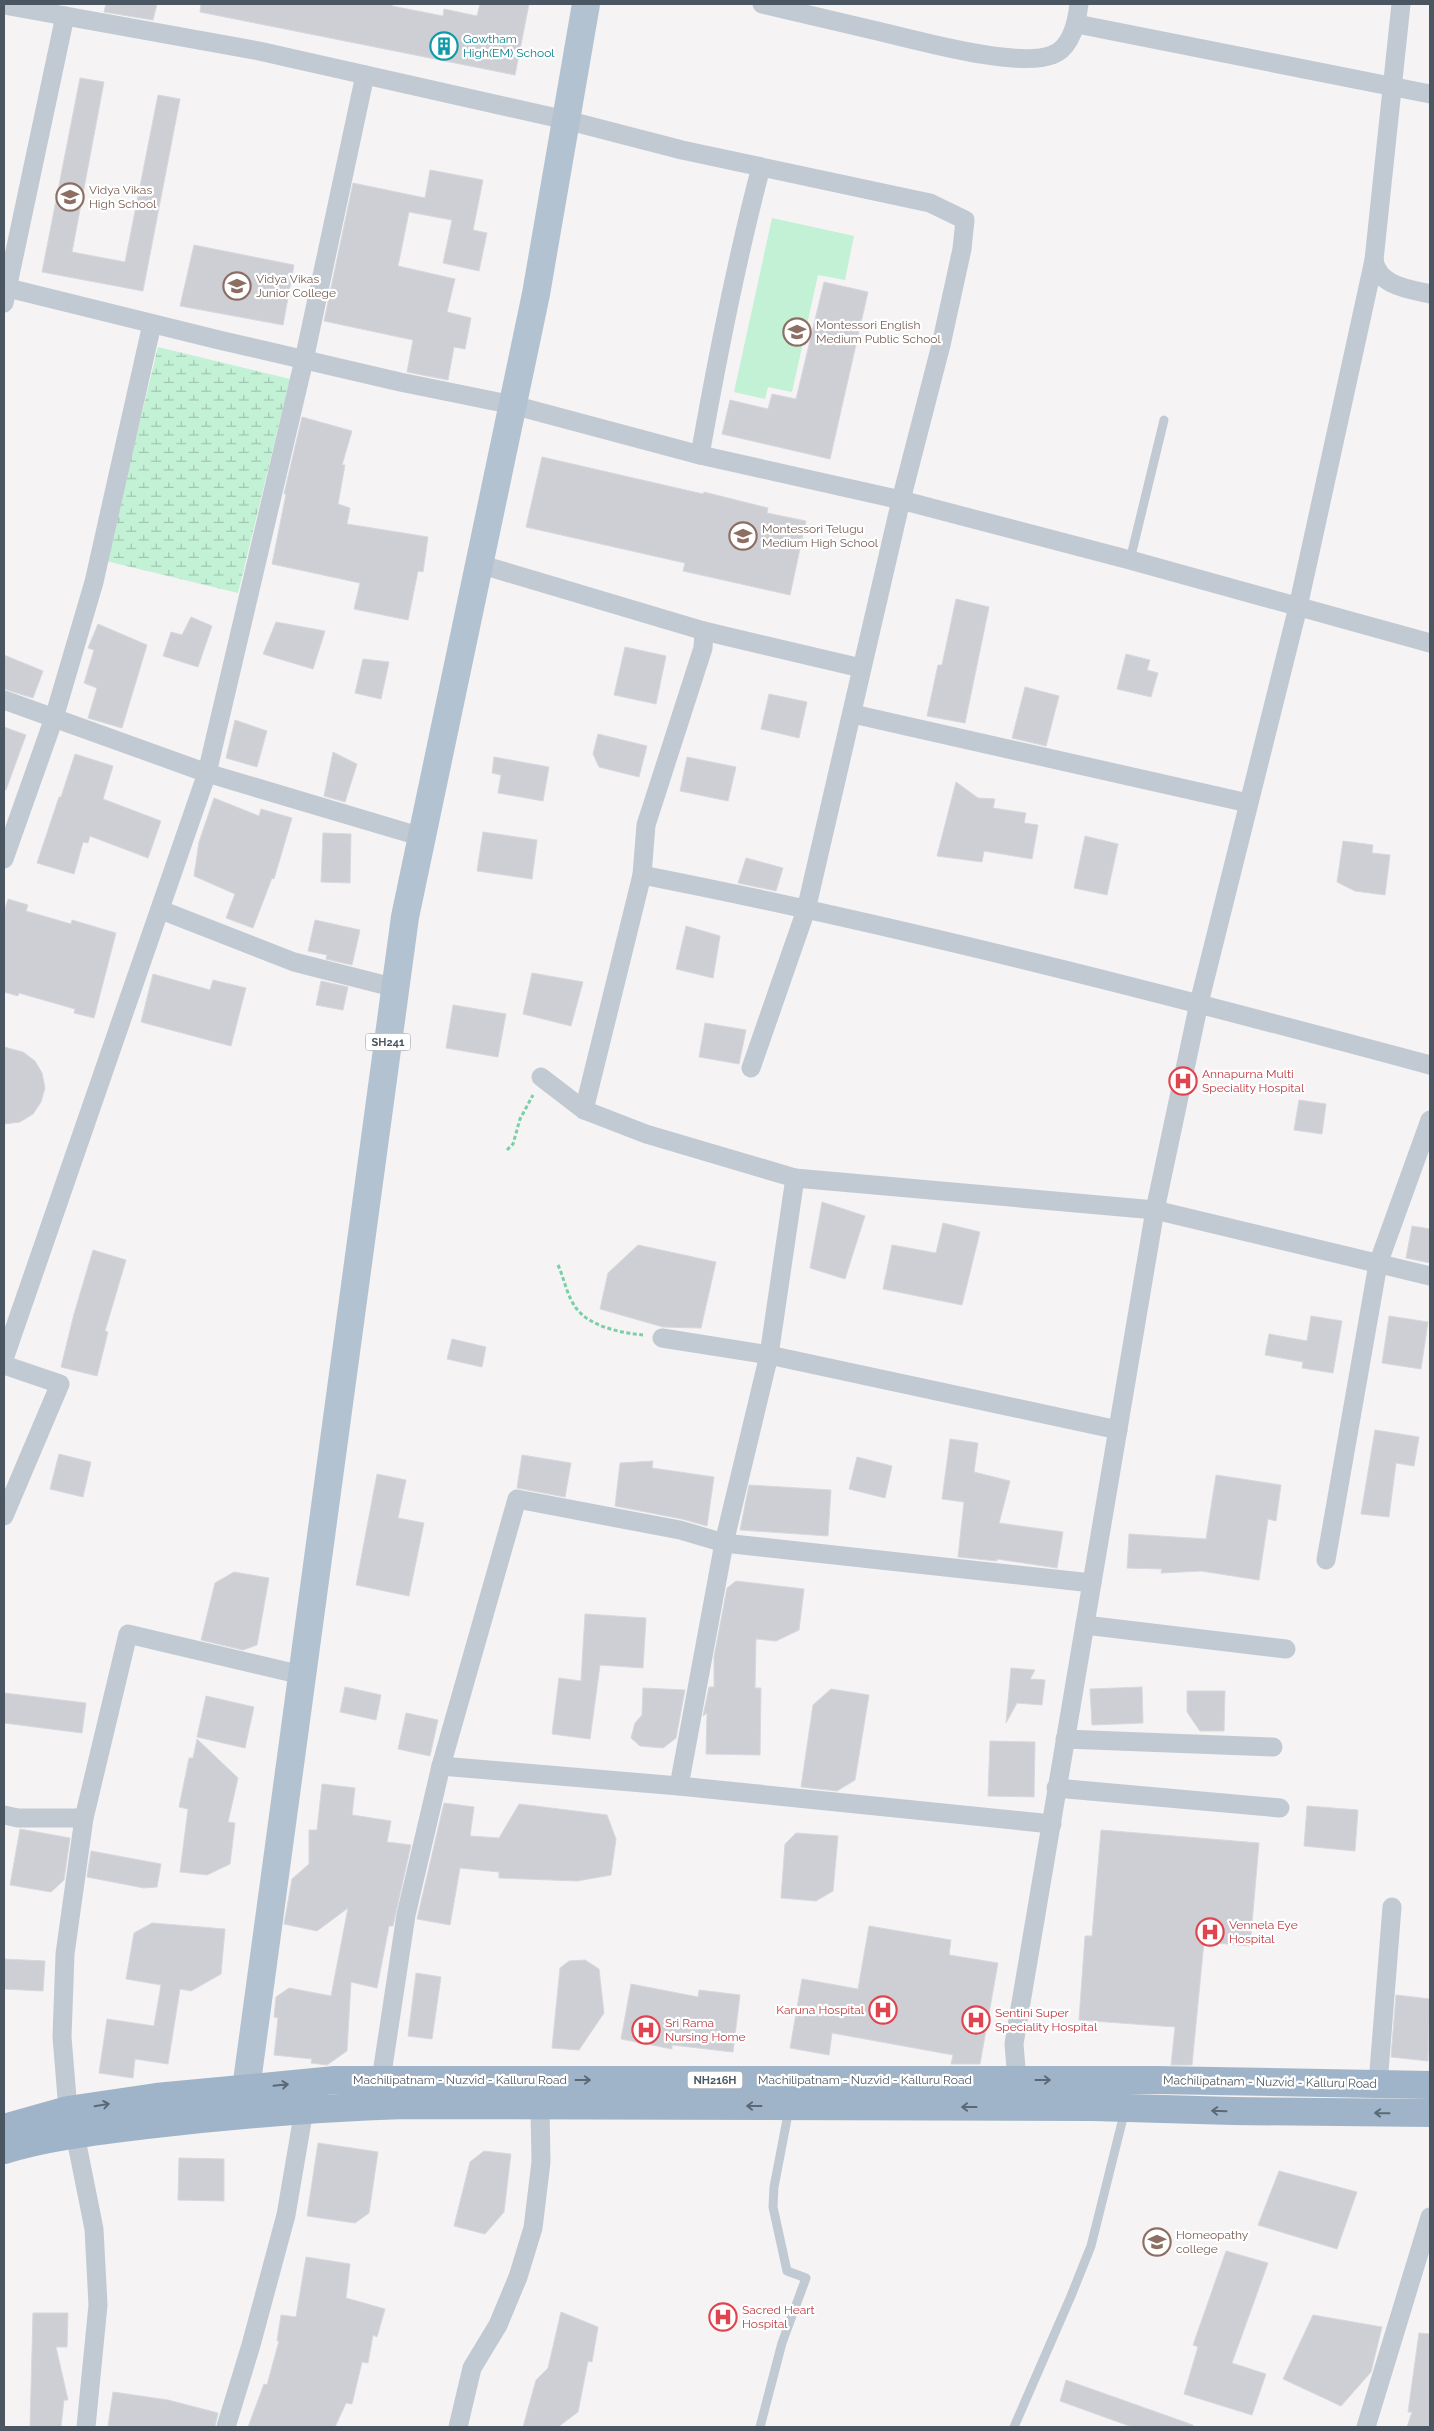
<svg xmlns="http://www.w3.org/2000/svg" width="1434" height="2431" font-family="Raleway,sans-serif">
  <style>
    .wetland { fill: url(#wetland-marsh) }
    .green { fill: #c3f1d5 }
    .building { fill: #cdcfd5; stroke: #d7d9de }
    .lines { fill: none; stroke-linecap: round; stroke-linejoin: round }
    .path { stroke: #7ad0a6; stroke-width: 3; stroke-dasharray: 4 2.5; stroke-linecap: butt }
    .service { stroke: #c1cad2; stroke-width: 9 }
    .minor { stroke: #c1cad2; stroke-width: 19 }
    .primary { stroke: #b3c2d1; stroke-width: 28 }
    .trunk { stroke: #9fb4c9; stroke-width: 28 }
    .oneway { stroke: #5b6976 }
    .labels { text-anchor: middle; stroke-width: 4.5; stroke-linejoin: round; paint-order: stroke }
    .shield { fill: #fff; stroke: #808990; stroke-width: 1 }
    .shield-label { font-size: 11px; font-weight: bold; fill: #4a5661 }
    .culture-label { font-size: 12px; fill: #0d838f; stroke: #fff; text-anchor: start }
    .education-label { font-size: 12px; fill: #785e54; stroke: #fff; text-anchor: start }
    .health-label { font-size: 12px; fill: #be3a42; stroke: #fff; text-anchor: start }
    .street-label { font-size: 12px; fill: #4a5661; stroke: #fff }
  </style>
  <defs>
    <pattern id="wetland-marsh" width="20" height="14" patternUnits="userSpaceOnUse" patternTransform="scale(1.25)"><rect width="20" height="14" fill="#c3f1d5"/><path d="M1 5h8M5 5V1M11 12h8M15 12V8" fill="none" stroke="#a0c6b0"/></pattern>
  </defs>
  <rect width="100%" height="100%" fill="#f5f3f3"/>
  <path class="wetland" d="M158,347l132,32 -52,214 -132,-32z"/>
  <path class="green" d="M772,218l82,18 -9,44 -27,-5 -26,117 -24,-5 -3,12 -31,-7z"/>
  <g class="building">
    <path d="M106,4h51l-4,16 -49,-8z"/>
    <path d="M201,4h192l-1,2 51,10 1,-7 33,7 3,-12h49l-14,71 -315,-63z"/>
    <path d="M80,78l24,4 -32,170 53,10 33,-167 22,4 -37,192 -101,-19z"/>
    <path d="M430,170l53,10 -10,50 14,3 -8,38 -36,-8 9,-43 -43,-8 -11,54 57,13 -8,33 24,6 -6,31 -11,-2 -6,33 -41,-8 6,-32 -89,-19 29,-138 72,15z"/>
    <path d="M194,245l100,20 -11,60 -103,-19z"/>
    <path d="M824,282l44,10 -38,167 -108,-25 8,-34 38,9 4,-15 24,5z"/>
    <path d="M302,417l50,14 -10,34h3l-7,39 12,4 -3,16 81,13 -5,35 -5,-1 -10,49 -54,-11 6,-26 -88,-19 14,-70h-2z"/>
    <path d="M542,457l161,37 1,-2 64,16 -1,5 39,8 -16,74 -107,-24 2,-8 -159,-36z"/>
    <path d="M956,599l33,8 -24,116 -38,-7 11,-51h4z"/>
    <path d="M191,617l21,9 -14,41 -35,-11 8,-24 11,3z"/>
    <path d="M276,622l49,9 -12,38 -50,-15z"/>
    <path d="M98,624l49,21 -25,83 -34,-10 9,-30 -13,-5 10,-33 -6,-2z"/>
    <path d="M625,647l41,9 -10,48 -42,-9z"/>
    <path d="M1126,654l24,6 -3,10 11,3 -7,24 -34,-8z"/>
    <path d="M4,655l39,16 -10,27 -29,-9z"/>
    <path d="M363,659l26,3 -8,37 -26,-6z"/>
    <path d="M1025,687l34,9 -13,50 -34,-8z"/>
    <path d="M769,694l38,8 -8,36 -38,-9z"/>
    <path d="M235,720l32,11 -10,36 -31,-9z"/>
    <path d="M4,727l22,8 -20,55h-2z"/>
    <path d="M598,734l49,12 -8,31 -40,-10 -6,-13z"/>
    <path d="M333,752l24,12 -12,38 -21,-6z"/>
    <path d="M75,754l38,12 -10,33 58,22 -13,37 -58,-22 -2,7 -5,-1 -9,32 -37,-11 22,-66h2z"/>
    <path d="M494,757l55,10 -6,34 -45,-8 3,-18 -9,-2z"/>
    <path d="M687,757l49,10 -8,34 -48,-10z"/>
    <path d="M956,782l22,16 17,1 -2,9 33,5 -2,10 14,2 -6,34 -48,-8 -2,11 -45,-6z"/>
    <path d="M214,798l45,18 2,-7 31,9 -18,61 -2,-1 -19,50 -27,-10 9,-24 -41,-18 5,-34z"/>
    <path d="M483,832l54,8 -5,39 -55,-8z"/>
    <path d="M323,833l28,1 -1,49 -29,-1z"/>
    <path d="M1085,836l33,8 -11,51 -33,-7z"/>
    <path d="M1343,841l30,4 -1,8 18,2 -5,40 -30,-4 -18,-9z"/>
    <path d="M746,858l37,10 -7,23 -38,-8z"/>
    <path d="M8,899l20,6 -2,6 45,13 1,-4 44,13 -22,85 -20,-5 1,-4 -56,-16 -1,3 -14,-4v-80z"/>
    <path d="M315,920l45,10 -8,35 -26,-6 1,-4 -19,-4z"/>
    <path d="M686,926l34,10 -7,42 -37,-9z"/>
    <path d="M532,973l51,9 -12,44 -48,-12z"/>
    <path d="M153,974l57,16 3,-10 33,8 -15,58 -90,-24z"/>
    <path d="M321,981l27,6 -5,23 -27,-5z"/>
    <path d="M453,1005l53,9 -8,43 -52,-9z"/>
    <path d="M705,1023l41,7 -7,34 -40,-7z"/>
    <path d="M4,1047l19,5 12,9 7,12 3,15 -4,14 -8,12 -13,8 -16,2z"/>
    <path d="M1299,1100l27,4 -4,30 -28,-4z"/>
    <path d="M822,1202l43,14 -20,63 -35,-11z"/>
    <path d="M943,1223l37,9 -18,73 -79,-16 9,-44 44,8z"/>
    <path d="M1412,1226l18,3v34l-24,-5z"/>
    <path d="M638,1245l78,17 -15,66 -38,-1 -63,-18 8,-36z"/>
    <path d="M93,1250l33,10 -21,71 3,1 -11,44 -36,-9 13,-53z"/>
    <path d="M1311,1316l31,5 -9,52 -31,-5 1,-6 -38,-7 4,-21 38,7z"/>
    <path d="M1389,1316l39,6 -7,47 -39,-6z"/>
    <path d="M452,1339l34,8 -4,20 -35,-8z"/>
    <path d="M1375,1430l44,7 -5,29 -18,-3 -7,54 -28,-3z"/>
    <path d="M950,1439l28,4 -4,29 36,9 -11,42 64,9 -6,36 -60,-9v2l-39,-4 6,-55 -22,-3z"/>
    <path d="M59,1454l32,8 -8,35 -33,-8z"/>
    <path d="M522,1455l49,8 -6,34 -48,-9z"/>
    <path d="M857,1457l35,9 -7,32 -36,-9z"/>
    <path d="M653,1461l-1,7 62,9 -7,49 -25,-7 -67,-13 5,-43z"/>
    <path d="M377,1474l29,6 -8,38 26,5 -15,73 -53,-11z"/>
    <path d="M1216,1475l65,10 -5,36 -8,-2 -9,61 -58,-9 -40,2 1,-4 -35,-1 2,-34 77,5z"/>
    <path d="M749,1485l82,5 -3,46 -88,-6z"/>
    <path d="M234,1572l35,6 -12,67 -14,5 -42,-10 14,-57z"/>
    <path d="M736,1581l68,8 -5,41 -23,11 -20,-2 -1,49h6l-1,67 -54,-1 1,-41 -4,3 6,-29h5v-30l13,-69z"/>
    <path d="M585,1614l61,4 -3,50 -43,-3 -10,74 -38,-5 7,-56 22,3z"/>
    <path d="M1011,1668l24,2 -5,9 15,1 -3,25 -25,-2 -11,20z"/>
    <path d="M345,1687l36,8 -5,25 -36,-8z"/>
    <path d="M1142,1687l1,36 -51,2 -2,-36z"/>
    <path d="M643,1688l42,2 -9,48 -13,10 -23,-2 -9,-8 4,-15 7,-8z"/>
    <path d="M831,1689l38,6 -14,85 -18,11 -36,-4 12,-82z"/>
    <path d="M1187,1691h38l-1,40h-24l-13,-19z"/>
    <path d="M4,1693l82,10 -4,30 -78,-10z"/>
    <path d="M206,1696l48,11 -9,41 -48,-11z"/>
    <path d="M406,1713l32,7 -8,36 -32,-7z"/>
    <path d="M197,1739l41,39 -10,44 7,1 -5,41 -23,11 -27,-3 8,-63 -9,-2 10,-49h4z"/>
    <path d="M990,1741l45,1 -1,55 -46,-1z"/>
    <path d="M322,1784l33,4 -3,27 39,6 -4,21 24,3 -18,81h-4l-12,62 -26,-6 -4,69 -20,14 -16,-2 1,-4 -38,-4 4,-37 -4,-1 2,-20 13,-9 42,8 17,-88 -31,23 -33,-7 8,-45 17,-15v-34h8z"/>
    <path d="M444,1803l30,4 -4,29 29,2 20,-34 88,11 9,24 -5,36 -34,6 -78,-3v-6l-39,-4 -10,57 -33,-6z"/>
    <path d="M1307,1806l51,4 -3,41 -51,-5z"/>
    <path d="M20,1829l50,9 -6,42 -13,12 -41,-7z"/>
    <path d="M1101,1830l158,13 -9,103 -46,-4 -12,123h-21l4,-38 -96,-7 6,-84h7z"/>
    <path d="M796,1833l42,3 -5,55 -17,10 -35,-3 4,-54z"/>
    <path d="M91,1851l70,13 -4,23 -13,1 -57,-11z"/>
    <path d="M152,1923l73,6 -4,45 -30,17 -11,-2 -12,75 -33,-5 -2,19 -34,-5 8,-54 47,7 7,-41 -35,-6 8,-46z"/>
    <path d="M869,1926l82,14 -2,15 49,8 -18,101h-29l2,-9 -121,-22 -3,22 -39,-7 12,-69 56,10z"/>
    <path d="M4,1959l41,2 -2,30 -39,-2z"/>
    <path d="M585,1960l14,9 5,44 -25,37 -27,-2 8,-80 9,-7z"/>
    <path d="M416,1973l25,4 -9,62 -24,-3z"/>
    <path d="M631,1984l67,13 1,-7 41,5 -7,57 -61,-7v4l-51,-10z"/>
    <path d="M1396,1995l34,4 -2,62 -37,-4z"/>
    <path d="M318,2143l60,9 -9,61 -14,10 -48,-7z"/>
    <path d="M484,2151l27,3 -7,58 -19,22 -31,-8 16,-64z"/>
    <path d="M179,2158l45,1v42l-46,-1z"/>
    <path d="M1279,2171l78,21 -20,57 -79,-24z"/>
    <path d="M1226,2251l42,12 -36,100 34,11 -14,41 -68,-21 14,-47 -5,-2z"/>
    <path d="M306,2257l44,7 -4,34 39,11 -8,28 -4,-2 -5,28 -6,-1 -10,42 -6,-1 -11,24h-87l16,-43 3,1 12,-44h-2l4,-26 15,2z"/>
    <path d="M561,2312l37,15 -6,35 -4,-1 -10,51 -20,15h-35l13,-47 12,-12z"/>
    <path d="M33,2313h35l-1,34h-11l12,53h-4l-3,27h-31z"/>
    <path d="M1313,2315l69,12 -11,45 -30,34 -58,-27z"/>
    <path d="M1419,2333l11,1v93h-23l5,-15h-4z"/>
    <path d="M1066,2380l127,45v2h-61l-72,-26z"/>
    <path d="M113,2392l55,8 50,13 -3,14 -107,-1z"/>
  </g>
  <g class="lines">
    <g class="path">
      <path d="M507,1150l6,-6 7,-25 13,-24"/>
      <path d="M558,1265c6,13 9,31 18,43 14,19 46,25 67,27"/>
    </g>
    <g class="service">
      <path d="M1130,560l34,-140"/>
      <path d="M760,2427l22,-84 24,-65 -19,-7 -14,-64 1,-20 15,-78"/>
      <path d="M1014,2427l57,-131 20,-50 34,-136"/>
    </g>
    <g class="minor">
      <path d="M762,4c37,9 74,17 111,26 41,9 143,39 179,25 20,-7 25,-34 27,-51"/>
      <path d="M1401,4l-27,256c4,26 35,29 56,34"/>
      <path d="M4,5l255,46 307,69 116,30 248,53 35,17 -3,29 -21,96 -40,155 -95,410 -55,158"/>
      <path d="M1077,24l353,70"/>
      <path d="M4,287l215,53 181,42 113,23 187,50 201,45 229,60 300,83"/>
      <path d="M4,303l61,-287"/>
      <path d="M700,455c17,-96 36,-193 61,-288"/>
      <path d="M479,564l225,67 157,37"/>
      <path d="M4,700l203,73 215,64"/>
      <path d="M853,714l395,89"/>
      <path d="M4,859l50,-141 40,-136 58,-258"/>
      <path d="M642,875c265,52 527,120 788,190"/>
      <path d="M161,910l133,52 102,26"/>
      <path d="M541,1077l43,33 62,24 149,44 360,32 275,66"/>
      <path d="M584,1110l58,-235 4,-50 57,-177 1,-17"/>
      <path d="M662,1338l107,17 349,75"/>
      <path d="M4,1359l203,-586 97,-413 61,-285"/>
      <path d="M4,1365l56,19 -56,132"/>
      <path d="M1326,1560l52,-296 52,-144"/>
      <path d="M1085,1625l201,24"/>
      <path d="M1065,1739l208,8"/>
      <path d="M441,1766l238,20 373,38"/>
      <path d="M679,1786l45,-243 45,-188 26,-177"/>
      <path d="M1056,1788l224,20"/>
      <path d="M4,1815l14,3h66"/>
      <path d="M381,2080l25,-165 35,-149 76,-267 163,31 44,13 368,40"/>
      <path d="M1378,2084l14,-177"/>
      <path d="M1014,2092l3,-12 -3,-36 141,-834 44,-207 99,-396 76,-347"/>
      <path d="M68,2110l-6,-73 3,-83 19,-136 44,-184 174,41"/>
      <path d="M75,2134l19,95 4,76 -12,122"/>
      <path d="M226,2427l25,-82 35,-130 18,-105"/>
      <path d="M458,2427l14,-59 26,-43 20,-48 15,-49 8,-66 -1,-55"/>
      <path d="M1366,2427l64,-210"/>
    </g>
    <path class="primary" d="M246,2089l159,-1172 131,-623 50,-290"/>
    <g class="trunk">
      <path d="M4,2128l64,-18 88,-13 179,-17h822l273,5"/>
      <path d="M4,2150c46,-14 94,-19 142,-25 86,-10 171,-17 258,-20l689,2 140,4 197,2"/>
    </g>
  </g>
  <defs><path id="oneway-shaft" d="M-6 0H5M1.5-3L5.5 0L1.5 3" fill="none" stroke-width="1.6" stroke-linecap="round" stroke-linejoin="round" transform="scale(1.25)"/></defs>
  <g class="oneway">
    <use href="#oneway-shaft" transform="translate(583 2080)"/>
    <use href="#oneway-shaft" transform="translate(1043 2080)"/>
    <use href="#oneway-shaft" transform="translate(281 2085) rotate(-6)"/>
    <use href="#oneway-shaft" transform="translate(102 2105) rotate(-9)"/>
    <use href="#oneway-shaft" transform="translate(754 2106) rotate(180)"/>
    <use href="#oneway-shaft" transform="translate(969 2107) rotate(-180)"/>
    <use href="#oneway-shaft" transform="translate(1219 2111) rotate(-178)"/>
    <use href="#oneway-shaft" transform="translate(1382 2113) rotate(-179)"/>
  </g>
  <defs>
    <g id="building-ring" transform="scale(1.4375)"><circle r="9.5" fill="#fff" stroke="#0f9aa8" stroke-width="1.5"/><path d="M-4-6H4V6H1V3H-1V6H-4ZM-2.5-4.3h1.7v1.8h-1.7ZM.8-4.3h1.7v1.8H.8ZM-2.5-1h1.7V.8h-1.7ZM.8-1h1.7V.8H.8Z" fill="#0f9aa8"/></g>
    <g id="school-ring" transform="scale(1.4375)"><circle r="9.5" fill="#fff" stroke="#8d6e63" stroke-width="1.5"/><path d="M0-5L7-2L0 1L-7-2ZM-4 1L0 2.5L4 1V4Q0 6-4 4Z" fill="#8d6e63"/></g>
    <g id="university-ring" transform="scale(1.4375)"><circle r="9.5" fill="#fff" stroke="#8d6e63" stroke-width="1.5"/><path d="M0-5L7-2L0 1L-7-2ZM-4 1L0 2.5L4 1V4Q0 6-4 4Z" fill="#8d6e63"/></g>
    <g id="hospital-ring" transform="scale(1.4375)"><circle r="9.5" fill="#fff" stroke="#e0444e" stroke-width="1.5"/><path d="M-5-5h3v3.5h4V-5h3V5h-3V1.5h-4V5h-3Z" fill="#e0444e"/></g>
  </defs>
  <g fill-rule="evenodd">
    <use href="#building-ring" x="444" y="46"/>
    <use href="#school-ring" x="70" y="197"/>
    <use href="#university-ring" x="237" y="286"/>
    <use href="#school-ring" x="797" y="332"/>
    <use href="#school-ring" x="743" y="536"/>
    <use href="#hospital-ring" x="1183" y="1081"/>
    <use href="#hospital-ring" x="1210" y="1932"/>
    <use href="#hospital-ring" x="883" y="2010"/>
    <use href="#hospital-ring" x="976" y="2020"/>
    <use href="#hospital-ring" x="646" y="2030"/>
    <use href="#university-ring" x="1157" y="2242"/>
    <use href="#hospital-ring" x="723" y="2317"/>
  </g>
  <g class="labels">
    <g class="shield">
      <rect x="365.5" y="1033.5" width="45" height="17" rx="4"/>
      <rect x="687.5" y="2071.5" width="55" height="17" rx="4"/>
    </g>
    <g class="shield-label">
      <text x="388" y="1046">SH241</text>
      <text x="715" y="2084">NH216H</text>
    </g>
    <g class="culture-label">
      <text x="463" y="43">Gowtham<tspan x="463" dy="14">High(EM) School</tspan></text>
    </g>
    <g class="education-label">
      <text x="89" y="194">Vidya Vikas<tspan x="89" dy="14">High School</tspan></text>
      <text x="256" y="283">Vidya Vikas<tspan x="256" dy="14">Junior College</tspan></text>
      <text x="816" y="329">Montessori English<tspan x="816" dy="14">Medium Public School</tspan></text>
      <text x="762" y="533">Montessori Telugu<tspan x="762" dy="14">Medium High School</tspan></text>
      <text x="1176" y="2239">Homeopathy<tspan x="1176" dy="14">college</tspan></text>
    </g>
    <g class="health-label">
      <text x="1202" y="1078">Annapurna Multi<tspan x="1202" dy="14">Speciality Hospital</tspan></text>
      <text x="1229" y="1929">Vennela Eye<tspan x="1229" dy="14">Hospital</tspan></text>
      <text x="864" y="2014" text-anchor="end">Karuna Hospital</text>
      <text x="995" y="2017">Sentini Super<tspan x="995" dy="14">Speciality Hospital</tspan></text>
      <text x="665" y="2027">Sri Rama<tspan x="665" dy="14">Nursing Home</tspan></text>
      <text x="742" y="2314">Sacred Heart<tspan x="742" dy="14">Hospital</tspan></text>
    </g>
    <g class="street-label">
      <text x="460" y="2084">Machilipatnam - Nuzvid - Kalluru Road</text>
      <text x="865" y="2084">Machilipatnam - Nuzvid - Kalluru Road</text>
      <text transform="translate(1270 2082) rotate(1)" y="4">Machilipatnam - Nuzvid - Kalluru Road</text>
    </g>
  </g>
  <rect width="1434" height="2431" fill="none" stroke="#4a5661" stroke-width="10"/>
</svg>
